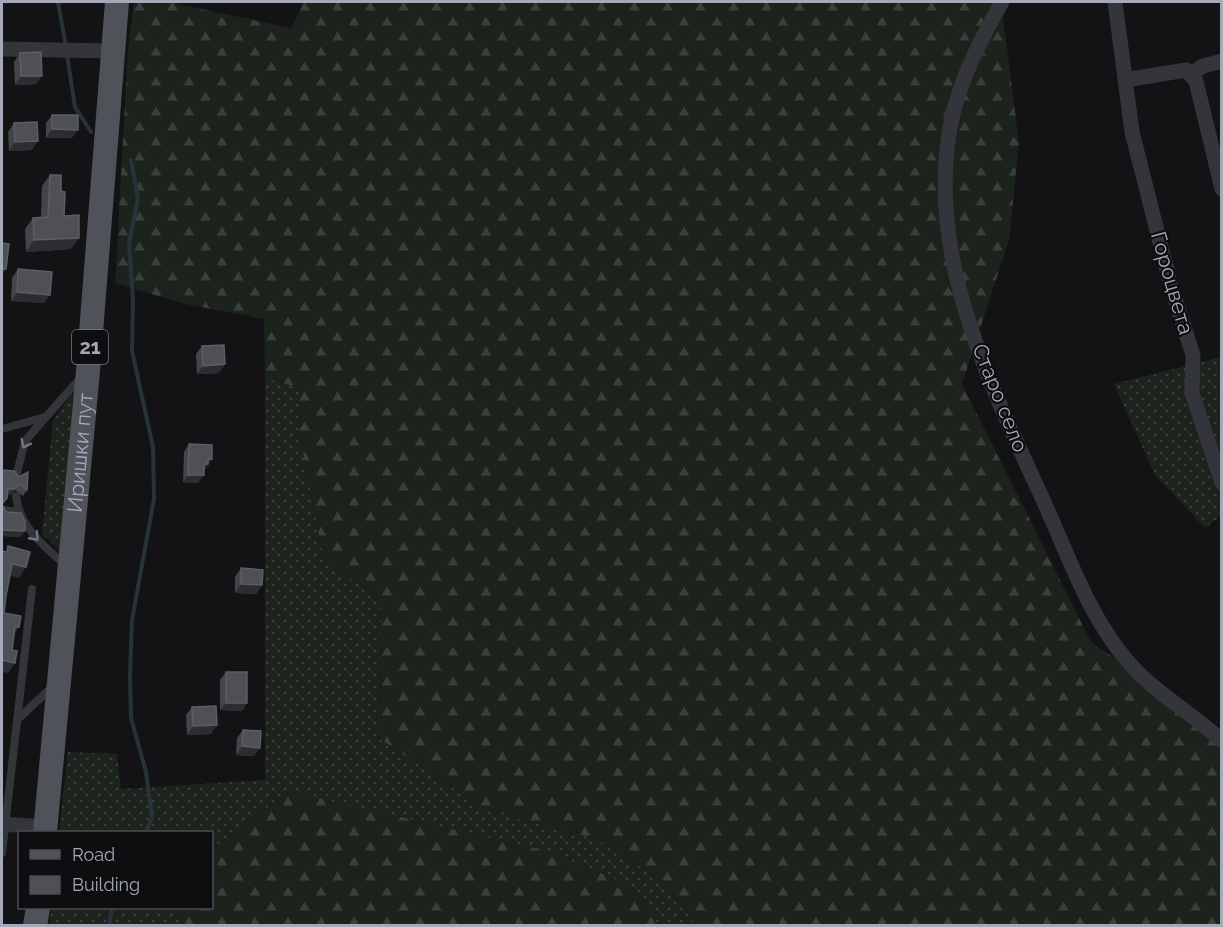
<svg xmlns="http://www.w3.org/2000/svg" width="1223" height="927" font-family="Raleway,sans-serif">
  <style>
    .grass { fill: url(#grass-dots) }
    .forest { fill: url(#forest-firs) }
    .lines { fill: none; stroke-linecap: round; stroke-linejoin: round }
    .stream { stroke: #283239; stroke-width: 4 }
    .lane { stroke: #34353a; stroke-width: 8 }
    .street { stroke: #34353a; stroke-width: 15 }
    .primary { stroke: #4f5259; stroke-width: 24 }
    .wall { fill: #43454a }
    .shaded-wall { fill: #2c2d30 }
    .building { fill: #4e5056; stroke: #5b5e65; stroke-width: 1.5 }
    .oneway { stroke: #71757e }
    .labels { text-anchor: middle; stroke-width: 4.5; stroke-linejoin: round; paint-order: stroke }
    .shield { fill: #0e0e10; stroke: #767a84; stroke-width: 1.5 }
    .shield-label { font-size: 20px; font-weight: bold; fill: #a3a9b6 }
    .street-label { font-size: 21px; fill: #a3a9b6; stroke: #0e0e10 }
  </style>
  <defs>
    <pattern id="grass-dots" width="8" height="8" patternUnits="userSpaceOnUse" patternTransform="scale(1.5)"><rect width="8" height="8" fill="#1b231c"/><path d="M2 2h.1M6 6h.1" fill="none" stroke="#39403b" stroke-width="1.8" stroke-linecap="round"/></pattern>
    <pattern id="forest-firs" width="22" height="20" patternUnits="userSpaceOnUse" patternTransform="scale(1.5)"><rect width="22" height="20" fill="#1b231c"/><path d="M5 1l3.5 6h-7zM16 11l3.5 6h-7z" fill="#39403b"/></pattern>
  </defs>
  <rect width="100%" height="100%" fill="#131315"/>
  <g class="grass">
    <path d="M1221,357v159l-16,12 -50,-53 -41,-91z"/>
    <path d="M265,378l34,10 1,49 24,125 57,36 -1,141 106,71 106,28 73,43 31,44h-37l-29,-40 -341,-94 -77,58v-17h-153l9,-80 49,2 4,35 144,-9z"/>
    <path d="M81,381l-16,174 -23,-21 11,-114z"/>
    <path d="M51,908h129l-1,17 -130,1z"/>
  </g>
  <g class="forest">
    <path d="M134,2h34l123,26 13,-26h697l18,141 -10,97 -47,144 129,258 130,90v193h-525l-31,-44 -73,-43 -106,-28 -106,-71 1,-141 -57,-36 -24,-125 -1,-49 -34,-10 -1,-59 -79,-15 -70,-21 13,-234z"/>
    <path d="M289,791l258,60 83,34 29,40h-480l1,-17h32v-59z"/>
  </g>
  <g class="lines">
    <g class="stream">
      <path d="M58,2l8,45"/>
      <path d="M67,55l8,52 16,25"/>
      <path d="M131,160l7,39 -9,44 4,56 -1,52 21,96 1,52 -22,121 -2,55 1,43 15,54 6,45 -6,15"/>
      <path d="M109,926l3,-18"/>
    </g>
    <g class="lane">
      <path d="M2,429l43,-12"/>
      <path d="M16,477l9,-36 57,-65"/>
      <path d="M16,496c4,32 27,49 50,70"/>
      <path d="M3,510l16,2"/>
      <path d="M18,719l34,-32"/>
      <path d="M2,853l30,-264"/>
    </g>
    <g class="street">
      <path d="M1002,2c-21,36 -41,75 -50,116 -29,133 38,266 92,384 25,55 46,118 87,163 26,29 62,49 91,76"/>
      <path d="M1115,2l17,130 39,154 22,69 -1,38 30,90"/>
      <path d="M2,49l111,2"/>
      <path d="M1191,74l12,-8 19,-5"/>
      <path d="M1125,80l61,-10 10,11 26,108"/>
      <path d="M2,824l44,3"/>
    </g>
    <g class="primary">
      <path id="s1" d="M45,832l43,-461 29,-369"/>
      <path d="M35,926l3,-18"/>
    </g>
  </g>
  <g class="wall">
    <path d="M20,53l16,31 -21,1 -1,-23z"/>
    <path d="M52,115l20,23h-26v-15z"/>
    <path d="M14,123l18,27 -23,1 -1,-19z"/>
    <path d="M50,175l11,16 3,25 7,33 -45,3 -1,-23 8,-11 8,-1 1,-31z"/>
    <path d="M18,269l26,34 -33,-2 1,-23z"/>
    <path d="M202,346l23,18 -6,9 -22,1 -1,-20z"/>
    <path d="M189,444l23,15 -8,11 -6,13 -15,-1 1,-30z"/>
    <path d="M2,470l25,20 -4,6 -8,-6 -5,5h-2l-6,10 4,7 19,19 -5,6 -18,-1z"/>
    <path d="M241,568l21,17 -6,9 -21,-1v-16z"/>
    <path d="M226,672l21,31 -5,8 -22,-1v-30z"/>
    <path d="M192,707l19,27 -24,1 -1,-20z"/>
    <path d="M243,730l11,26 -18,-1 1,-17z"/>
  </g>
  <g class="shaded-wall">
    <path d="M21,76h21l-6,8 -21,1z"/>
    <path d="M52,129l26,1 -6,8h-26z"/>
    <path d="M38,141l-6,9 -23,1 6,-9z"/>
    <path d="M79,238l-8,11 -45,3 8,-12z"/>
    <path d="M2,269h4l-4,7z"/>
    <path d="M17,292l33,3 -6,8 -33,-2z"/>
    <path d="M225,364l-6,9 -22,1 6,-8z"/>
    <path d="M208,459h4l-10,13h-4z"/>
    <path d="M188,475h16l-6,8 -15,-1z"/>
    <path d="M20,484l-10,11h-6l4,-6z"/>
    <path d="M2,530l23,1 -5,6 -18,-1z"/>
    <path d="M12,564l14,3 -7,11 -15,-4z"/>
    <path d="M241,584l21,1 -6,9 -21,-1z"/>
    <path d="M15,627h4l-7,11z"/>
    <path d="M2,660l13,3 -7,10 -6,-1z"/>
    <path d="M226,703h21l-5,8 -22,-1z"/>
    <path d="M217,725l-6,9 -24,1 6,-9z"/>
    <path d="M242,746l18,2 -6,8 -18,-1z"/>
  </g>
  <g class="building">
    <path d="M41,52l1,24h-21l-1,-23z"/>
    <path d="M52,115h26v15l-26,-1z"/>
    <path d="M37,122l1,19 -23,1 -1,-19z"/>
    <path d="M50,175h11v16l4,1 -1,24 15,-1v23l-45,2 -1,-22 15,-1z"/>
    <path d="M2,243l7,1 -3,25h-4z"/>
    <path d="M18,269l34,3 -2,23 -33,-3z"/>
    <path d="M224,345l1,19 -22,2 -1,-20z"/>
    <path d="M189,444l23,1v14h-4v5h-4v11h-16z"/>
    <path d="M2,470l12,1 5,6 9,-5 -1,18 -7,-6 -6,5h-6l-1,9 -5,6z"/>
    <path d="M2,504l4,8 15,1 4,8v10l-23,-1z"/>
    <path d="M8,546l22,6 -4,15 -14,-3 -6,32 -2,17 17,3 -2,11h-4l-3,23 5,1 -2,12 -13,-3v-109l5,1z"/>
    <path d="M241,568l22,2 -1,15 -21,-1z"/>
    <rect x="226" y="672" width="21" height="31"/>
    <path d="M216,706l1,19 -24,1 -1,-19z"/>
    <path d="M243,730l18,1 -1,17 -18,-2z"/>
  </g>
  <defs><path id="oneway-chevron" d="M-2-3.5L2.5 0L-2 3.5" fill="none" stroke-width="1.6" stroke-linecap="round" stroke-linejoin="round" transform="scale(1.5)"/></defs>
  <g class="oneway">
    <use href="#oneway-chevron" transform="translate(25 444) rotate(117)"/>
    <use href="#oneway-chevron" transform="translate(35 537) rotate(48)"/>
  </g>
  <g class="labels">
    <rect class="shield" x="72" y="330" width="36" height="34" rx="4.5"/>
    <g class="shield-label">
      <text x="90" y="354">21</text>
    </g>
    <g class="street-label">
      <text transform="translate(1172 283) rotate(74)" y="7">Гороцвета</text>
      <text transform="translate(1000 398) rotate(68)" y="7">Старо село</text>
      <text dy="7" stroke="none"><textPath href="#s1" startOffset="381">Иришки пут</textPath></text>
    </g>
  </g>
  <rect width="1223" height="927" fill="none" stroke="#a3a9b6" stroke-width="6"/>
  <rect x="18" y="831" width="195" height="78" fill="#0e0e10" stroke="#4a4c52" stroke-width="1.5"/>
  <rect x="30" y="850" width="30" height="9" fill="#4f5259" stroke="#4a4c52" stroke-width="1.5"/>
  <text x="72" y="861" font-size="18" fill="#a3a9b6">Road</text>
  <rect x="30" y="876" width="30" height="18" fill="#4e5056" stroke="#4a4c52" stroke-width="1.5"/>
  <text x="72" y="891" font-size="18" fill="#a3a9b6">Building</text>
</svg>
